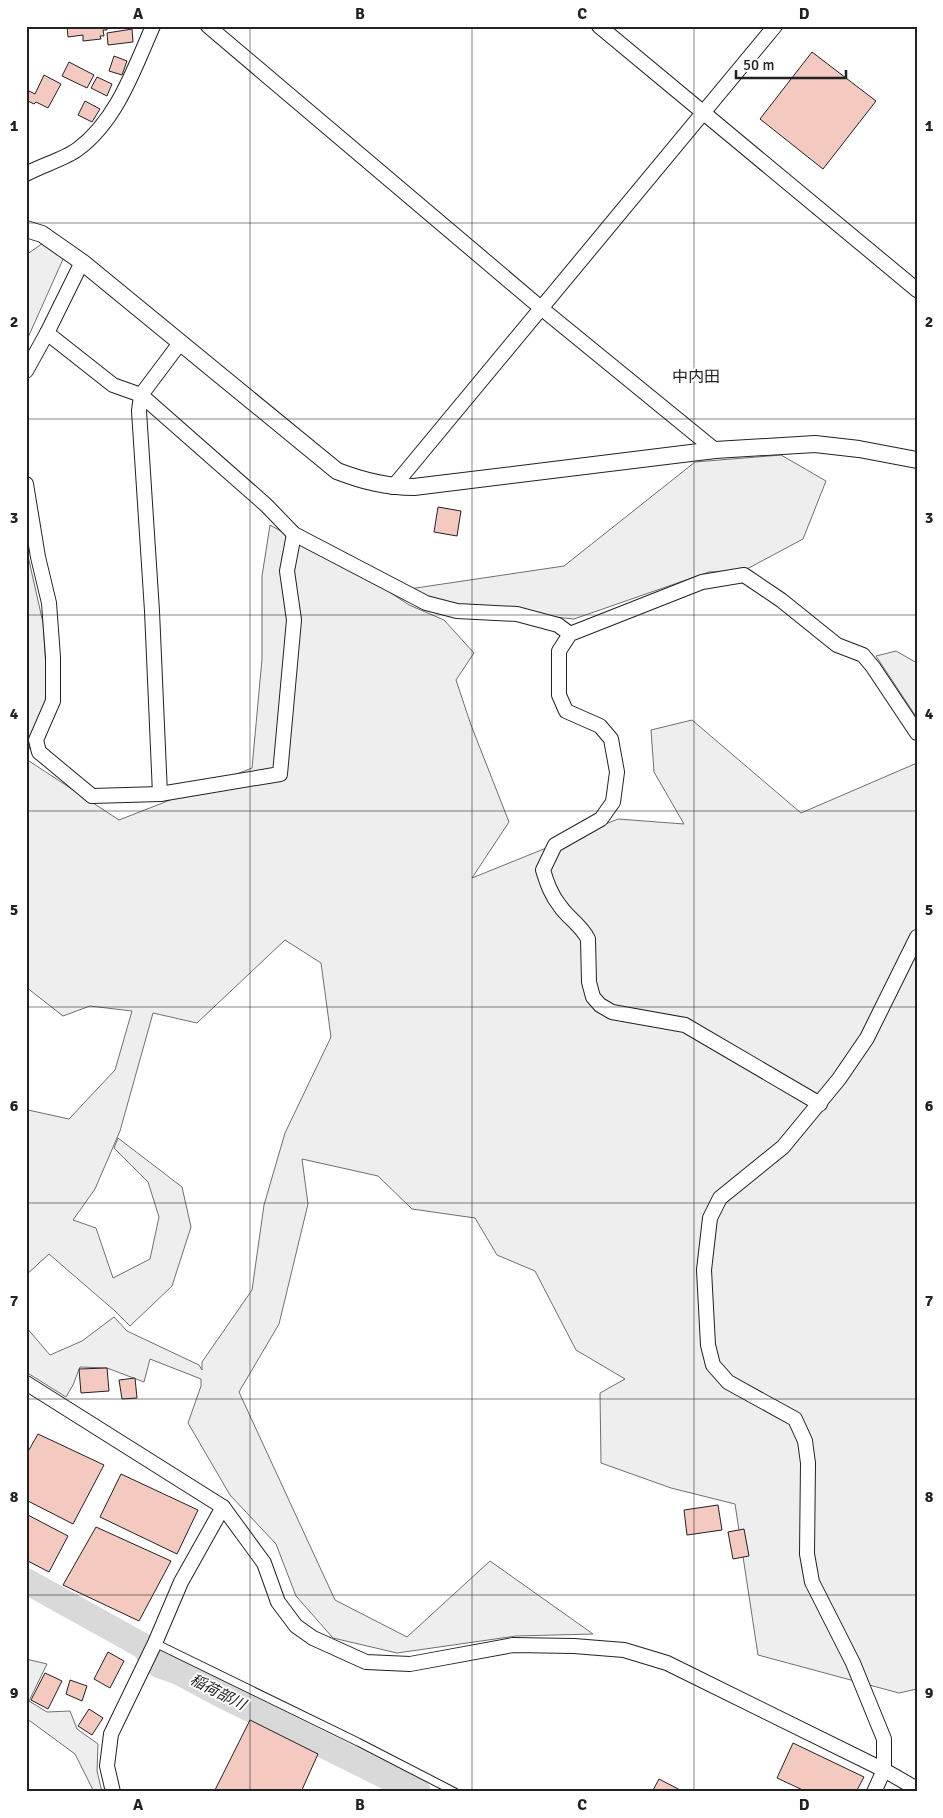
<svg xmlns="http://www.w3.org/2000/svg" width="943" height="1818" font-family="Signika,'Noto Sans JP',sans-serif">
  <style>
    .green { fill: #eee; stroke: #6f6f6f }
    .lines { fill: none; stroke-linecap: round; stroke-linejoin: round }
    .river { stroke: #d9d9d9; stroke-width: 26 }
    .building { fill: #f3c9c0; stroke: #222 }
    .service-casing { stroke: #222; stroke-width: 9 }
    .minor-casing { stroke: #222; stroke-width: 16 }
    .tertiary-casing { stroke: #222; stroke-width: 18 }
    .service { stroke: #fff; stroke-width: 7 }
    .minor { stroke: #fff; stroke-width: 14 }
    .tertiary { stroke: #fff; stroke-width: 16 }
    .grid { fill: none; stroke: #222; stroke-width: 1; stroke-opacity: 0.55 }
    .labels { text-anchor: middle; stroke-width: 4; stroke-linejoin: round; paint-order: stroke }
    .water-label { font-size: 15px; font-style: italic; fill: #222; stroke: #fff }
    .quarter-label { font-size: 16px; fill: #222; stroke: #fff }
    .neatline { fill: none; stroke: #222; stroke-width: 2 }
    .grid-label { font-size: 16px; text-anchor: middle; font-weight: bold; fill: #222 }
  </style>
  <rect width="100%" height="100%" fill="#fff"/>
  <g class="green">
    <path d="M43,243l21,14 -38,85v-87z"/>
    <path d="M781,455l45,26 -23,58 -58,31 -36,2 -135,47 -118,-12 -47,-18 155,-23 131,-104z"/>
    <path d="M270,525l115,64 24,16 35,15 30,33 -18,27 15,45 38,97 -37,56 146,-59 66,5 -30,-52 -3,-42 41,-10 109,93 116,-50v926l-18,4 -141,-38 -23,-151 -64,-16 -70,-25 -1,-70 25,-14 -49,-29 -41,-79 -38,-16 -22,-37 -63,-9 -34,-33 -76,-17 6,45 -29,120 -40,68 96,208 72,37 83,-76 103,73 -77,2 -119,17 -64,-15 -37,-42 -20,-52 -46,-49 -42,-72 13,-37v-7l-51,-20 -6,23 -37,-14 -27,-1 -7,18 -7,12 -40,-25v-45l24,28 32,-14 32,-24 13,14 72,34 3,5v-8l50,-72 12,-85 21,-72 46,-96 -10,-74 -36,-23 -88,83 -44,-10 -33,118 -25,58 -22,31 23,8 17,50 37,-19 9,-42 -11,-35 -34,-34 4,-10 64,49 9,40 -19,59 -42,40 -15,-15 -66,-57 -23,21v-162l2,-3 41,9 46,-49 17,-59 -42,-5 -27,10 -37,-29v-228l93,61 133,-52 10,-109v-83z"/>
    <path d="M26,547l17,76 5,75 -22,59z"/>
    <path d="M896,651l21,12v55l-41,-62z"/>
    <path d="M26,1659l21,5 -18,37 18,11 23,-1 7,18 21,15 -1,27 5,21h-8l-19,-38 -45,-33 -4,-1z"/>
  </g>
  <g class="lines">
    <path class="river" d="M26,1581l117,65 16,19 20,7 39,21 200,99"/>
  </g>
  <g class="building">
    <path d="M67,26h40v4h-4l1,6h-4l1,3 -18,2v-6l-15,2z"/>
    <path d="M132,29l1,13 -25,3 -1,-12z"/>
    <path d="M812,52l64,49 -53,68 -63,-50z"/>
    <path d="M114,56l13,5 -5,14 -13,-4z"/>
    <path d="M69,62l25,13 -7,13 -25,-12z"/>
    <path d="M44,75l17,9 -13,24 -12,-6 -2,2 -8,-4 3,-9 6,3z"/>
    <path d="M97,77l15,7 -5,12 -16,-8z"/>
    <path d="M85,101l15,8 -8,13 -14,-7z"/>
    <path d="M438,507l23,4 -4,25 -23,-4z"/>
    <path d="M107,1368l2,23 -28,2 -2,-24z"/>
    <path d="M135,1378l2,20 -15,1 -3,-19z"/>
    <path d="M38,1434l66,31 -31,59 -47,-24v-45z"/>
    <path d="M121,1474l77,36 -21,44 -77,-37z"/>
    <path d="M718,1505l4,25 -35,5 -3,-25z"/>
    <path d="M26,1514l42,22 -19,36 -23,-12z"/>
    <path d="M96,1527l75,34 -32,60 -76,-36z"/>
    <path d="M744,1529l5,27 -16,3 -5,-27z"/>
    <path d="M108,1652l16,9 -14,27 -16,-9z"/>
    <path d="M45,1673l17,8 -14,28 -17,-9z"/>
    <path d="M70,1680l17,6 -5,15 -16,-7z"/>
    <path d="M89,1709l14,9 -11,17 -14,-9z"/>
    <path d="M250,1720l68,34 -17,38h-87z"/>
    <path d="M793,1743l71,34 -8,15h-49l-30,-14z"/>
    <path d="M659,1779l25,13h-32z"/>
  </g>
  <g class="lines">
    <g class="service-casing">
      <path id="service" d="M155,1643l203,99 97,50"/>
    </g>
    <g class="minor-casing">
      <g id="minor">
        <path d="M208,26l333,282 174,142"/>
        <path d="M599,26l318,264"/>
        <path d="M26,174c16,-9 39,-15 52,-25 39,-29 56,-80 75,-123"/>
        <path d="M47,333l66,52 28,10 125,110 28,29 132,69 31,8 60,3 41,11 12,9"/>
        <path d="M26,371l21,-38 35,-71"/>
        <path d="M26,484l12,73 11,46 4,54v44l-17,39 3,12 53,44 68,-2 120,-20 14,-154 -7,-49 7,-37"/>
        <path d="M393,487l382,-461"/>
        <path d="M160,794l-8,-183 -13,-200 2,-16 39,-52"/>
        <path d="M820,1104l-135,-79 -73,-13 -12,-7 -7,-8 -4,-15 -1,-43c-7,-14 -20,-21 -28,-33 -9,-11 -13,-23 -17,-36l12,-25 46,-26 12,-17 4,-30 -6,-33 -11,-13 -34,-15 -7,-16v-44l11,-17 132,-52 42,-7 37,25 56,45 26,10 10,12 44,66"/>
        <path d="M26,1383l197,124 41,56 14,39 18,24 17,12 53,24 44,2 103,-19 61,1 50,4 43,13 217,107 33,19"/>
        <path d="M113,1792l-6,-26 4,-32 44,-91 26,-61 42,-75"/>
        <path d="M874,1792l10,-22v-31l-31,-76 -41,-81 -5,-28 1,-91 -3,-22 -10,-22 -67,-37 -15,-17 -5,-20 -4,-75 6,-52 10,-20 63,-51 56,-68 28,-41 50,-101"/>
      </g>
    </g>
    <g class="tertiary-casing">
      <path id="tertiary" d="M26,229l16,5 40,28 255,209c26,10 49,16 77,16l301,-37 100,-6 44,5 58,11"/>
    </g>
    <use href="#service" class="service"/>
    <use href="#minor" class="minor"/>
    <use href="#tertiary" class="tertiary"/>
  </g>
  <path class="grid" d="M250,26v1766M472,26v1766M694,26v1766M26,223h891M26,419h891M26,615h891M26,811h891M26,1007h891M26,1203h891M26,1399h891M26,1595h891"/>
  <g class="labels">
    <g class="water-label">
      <text transform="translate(218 1692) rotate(27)" y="5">稲荷部川</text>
    </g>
    <g class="quarter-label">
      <text x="696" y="382">中内田</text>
    </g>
  </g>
  <rect width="943" height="1818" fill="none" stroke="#ffffff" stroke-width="55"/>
  <path d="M736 70v8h110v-8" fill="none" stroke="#222222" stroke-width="2.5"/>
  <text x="743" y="70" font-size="15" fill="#222222" stroke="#ffffff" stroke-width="4" paint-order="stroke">50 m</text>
  <rect x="28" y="28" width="888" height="1762" class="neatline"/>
  <g class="grid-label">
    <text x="138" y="19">A</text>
    <text x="360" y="19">B</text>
    <text x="582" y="19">C</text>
    <text x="804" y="19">D</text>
    <text x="14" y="131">1</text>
    <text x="929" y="131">1</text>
    <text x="14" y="327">2</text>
    <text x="929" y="327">2</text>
    <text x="14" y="523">3</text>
    <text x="929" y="523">3</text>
    <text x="14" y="719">4</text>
    <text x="929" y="719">4</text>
    <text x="14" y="915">5</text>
    <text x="929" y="915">5</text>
    <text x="14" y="1111">6</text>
    <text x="929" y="1111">6</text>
    <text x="14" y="1306">7</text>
    <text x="929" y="1306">7</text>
    <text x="14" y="1502">8</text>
    <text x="929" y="1502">8</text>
    <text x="14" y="1698">9</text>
    <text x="929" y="1698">9</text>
    <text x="138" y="1810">A</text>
    <text x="360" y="1810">B</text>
    <text x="582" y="1810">C</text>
    <text x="804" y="1810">D</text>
  </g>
</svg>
